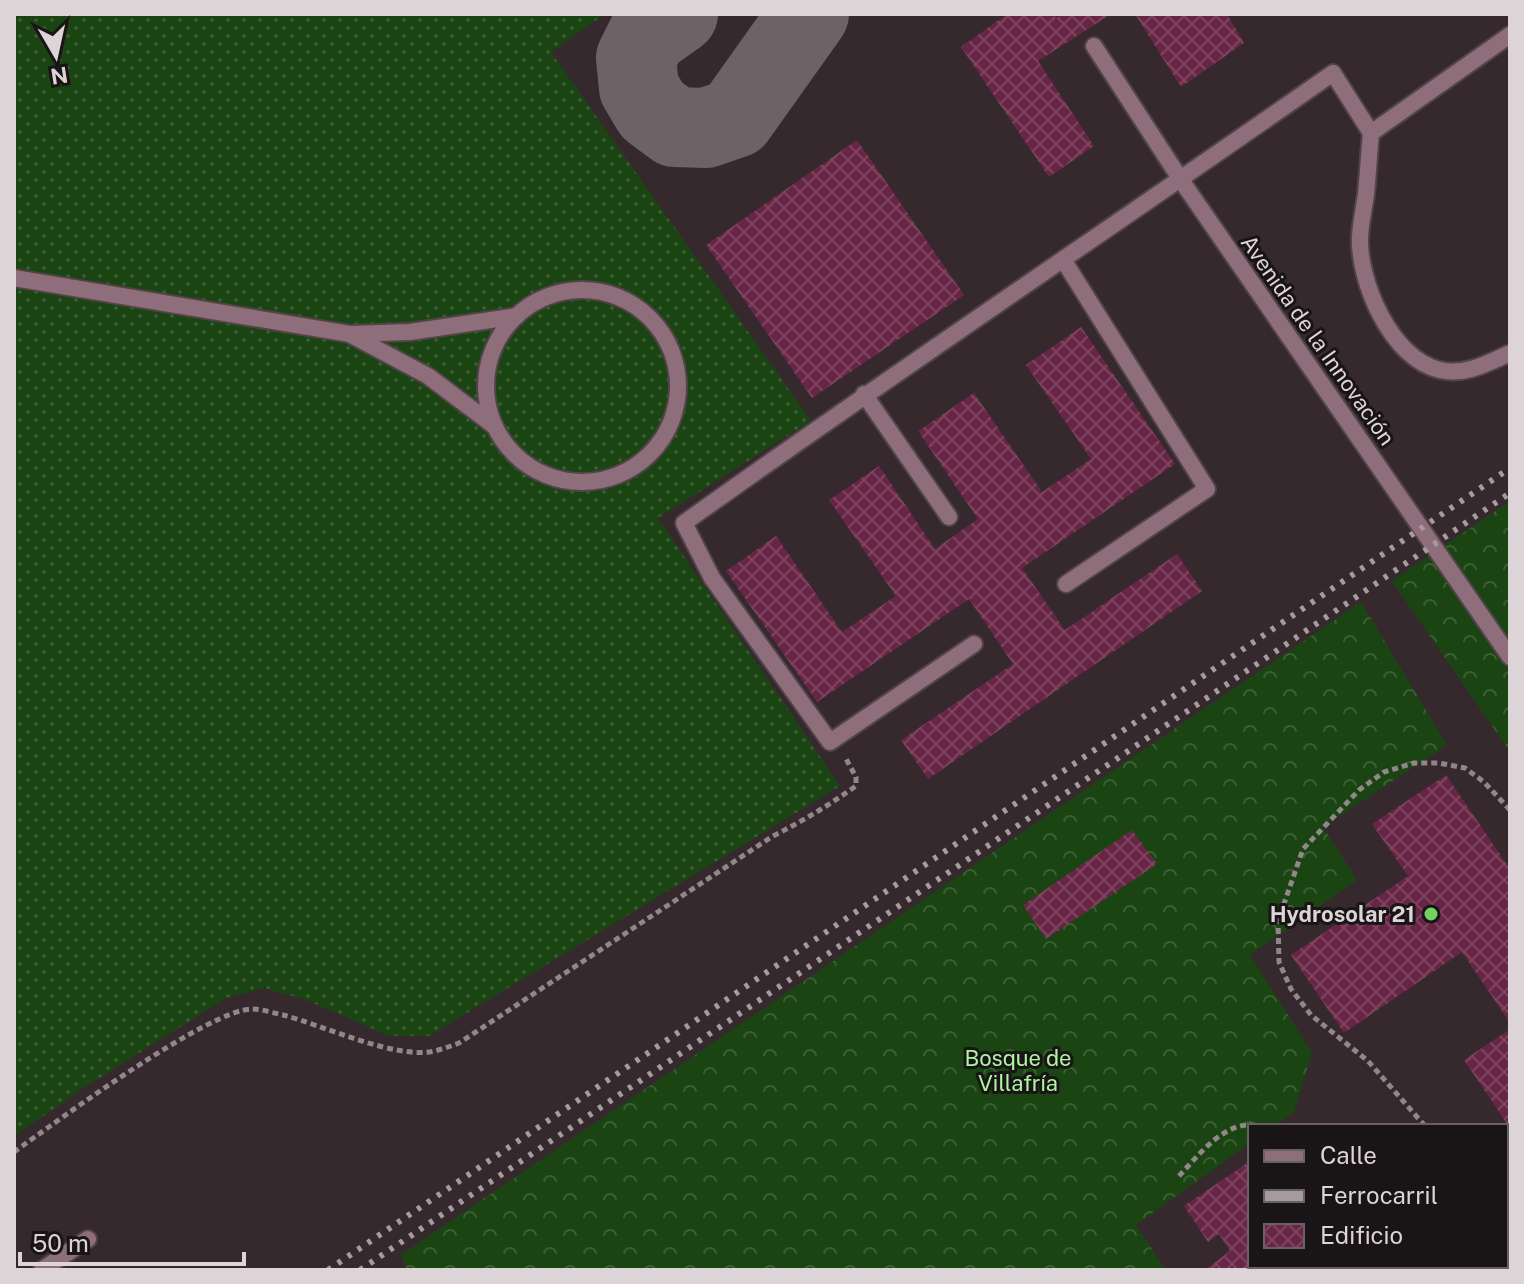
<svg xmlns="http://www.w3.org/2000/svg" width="1524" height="1284" font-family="'Public Sans',sans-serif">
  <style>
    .grass { fill: url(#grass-dots) }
    .forest { fill: url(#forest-crowns) }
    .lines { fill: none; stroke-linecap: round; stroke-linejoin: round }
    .taxiway { stroke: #6e6267; stroke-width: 80 }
    .building { fill: url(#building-cross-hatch) }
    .service-casing { stroke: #514449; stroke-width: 20 }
    .minor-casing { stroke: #514449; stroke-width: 20 }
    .path { stroke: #91868a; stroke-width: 5; stroke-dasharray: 6 4; stroke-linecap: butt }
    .service { stroke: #8f6e7b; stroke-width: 16 }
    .minor { stroke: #8f6e7b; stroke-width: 16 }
    .rail { stroke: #a69ca0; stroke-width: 6; stroke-dasharray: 4 8; stroke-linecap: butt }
    .poi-dot { fill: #70d35f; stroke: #191416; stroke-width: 3 }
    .labels { text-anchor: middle; stroke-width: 6; stroke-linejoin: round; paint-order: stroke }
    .street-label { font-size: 22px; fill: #ddd4d8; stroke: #191416 }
    .poi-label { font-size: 22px; font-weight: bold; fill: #ddd4d8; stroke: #191416; text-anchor: end }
    .park-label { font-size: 22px; fill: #adf5a0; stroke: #191416 }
  </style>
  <defs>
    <pattern id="grass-dots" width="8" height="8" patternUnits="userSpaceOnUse" patternTransform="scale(2)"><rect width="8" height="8" fill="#1a4412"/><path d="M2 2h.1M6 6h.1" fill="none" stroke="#3b5e34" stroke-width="1.8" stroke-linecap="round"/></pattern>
    <pattern id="forest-crowns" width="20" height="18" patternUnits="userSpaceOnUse" patternTransform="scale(2)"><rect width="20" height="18" fill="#1a4412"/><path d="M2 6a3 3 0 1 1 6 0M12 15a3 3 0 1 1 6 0" fill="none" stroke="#3b5e34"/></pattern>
    <pattern id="building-cross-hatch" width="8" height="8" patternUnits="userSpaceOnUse" patternTransform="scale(2)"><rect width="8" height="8" fill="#682546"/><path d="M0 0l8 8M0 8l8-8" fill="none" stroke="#7d4460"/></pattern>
  </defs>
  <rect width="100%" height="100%" fill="#36292e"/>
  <path class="grass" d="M14,14h591l-54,38 260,369 -153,97 182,268 -411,250h-40l-80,-35 -44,-13 -39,10 -141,89 -71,49z"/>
  <g class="forest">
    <path d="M1510,501v251l-118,-171z"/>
    <path d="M1361,602l86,143 -124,82 34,53 -107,75 62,98 -18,59 -20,14h-24v17l-114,82 30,45h-759l-6,-15z"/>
  </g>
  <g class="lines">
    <path class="taxiway" d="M678,14l-31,22 -11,22 3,30 13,22 23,17 31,1 29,-10 74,-104"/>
  </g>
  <g class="building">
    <path d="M1007,14h46l3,4 6,-4h49l-73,47 56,85 -45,31 -88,-130z"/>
    <path d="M1135,14h92l17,29 -63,44z"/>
    <path d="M857,140l107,155 -152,103 -106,-153z"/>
    <path d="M1081,327l94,137 -153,104 43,62 112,-76 25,37 -274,188 -27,-39 112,-76 -44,-65 -152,103 -91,-131 50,-35 66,96 54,-36 -67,-96 50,-34 56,83 43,-30 -60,-88 56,-38 68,99 49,-33 -65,-94z"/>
    <path d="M1446,775l64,94v154l-48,-71 -118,81 -53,-78 117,-79 -36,-52z"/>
    <path d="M1132,830l25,34 -111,75 -23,-34z"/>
    <path d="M1510,1029v99l-46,-68z"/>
    <path d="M1250,1161v105h81l-6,4h-120l25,-19 -11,-17 -11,8 -24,-36z"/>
  </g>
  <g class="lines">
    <g class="service-casing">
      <g id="service">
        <path d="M1371,133c-2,20 -3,41 -5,61 -2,14 -5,28 -6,42 -2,45 31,123 80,134 25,6 48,-7 70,-17"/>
        <path d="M1064,261l143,228 -141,95"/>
        <path d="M864,394l85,123"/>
        <path d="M974,644l-144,98 -118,-164 -28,-55c214,-153 433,-299 649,-450l38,60 139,-98"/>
        <path d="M42,1270l46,-31"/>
      </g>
    </g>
    <g class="minor-casing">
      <g id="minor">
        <path d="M1094,46l87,134 329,477"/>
        <path d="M14,278l336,56 60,-2 107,-16"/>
        <circle cx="582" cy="386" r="96"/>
        <path d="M351,335l77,41 65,49"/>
      </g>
    </g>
    <g class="path">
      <path d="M1425,1126l-57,-65 -57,-46 -20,-26 -12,-27 -1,-41 25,-72 56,-59 25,-18 30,-9h25l26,5 19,14 26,28"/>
      <path d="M14,1152c42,-30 196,-144 239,-143 9,0 20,4 30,6 40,10 112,45 152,36 8,-2 16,-5 24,-8l314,-207c30,-15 56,-31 83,-50v-9l-11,-20"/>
      <path d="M1179,1176c20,-21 47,-58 80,-50"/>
      <path d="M1506,1199l4,-2"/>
      <path d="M1506,1260l4,-2"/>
      <path d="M1399,1270l19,-4"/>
      <path d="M1486,1270l4,-4"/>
    </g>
    <use href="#service" class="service"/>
    <use href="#minor" class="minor"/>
    <g class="rail">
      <path d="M328,1270l1182,-802"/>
      <path d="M360,1270l1150,-777"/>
    </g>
  </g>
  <circle class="poi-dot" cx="1431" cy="914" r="8"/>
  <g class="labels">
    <g class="street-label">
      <text transform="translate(1318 340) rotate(55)" y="8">Avenida de la Innovación</text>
    </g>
    <g class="poi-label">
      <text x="1415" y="922">Hydrosolar 21</text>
    </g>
    <g class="park-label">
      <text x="1018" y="1066">Bosque de<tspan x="1018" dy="25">Villafría</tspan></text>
    </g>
  </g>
  <rect width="1524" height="1284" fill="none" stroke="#ddd4d8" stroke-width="32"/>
  <rect x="1248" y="1124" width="260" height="144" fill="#191416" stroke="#676164" stroke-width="2"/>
  <rect x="1264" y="1150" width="40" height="12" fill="#8f6e7b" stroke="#676164" stroke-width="2"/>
  <text x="1320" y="1164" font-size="24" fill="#ddd4d8">Calle</text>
  <rect x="1264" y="1190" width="40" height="12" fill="#a69ca0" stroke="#676164" stroke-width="2"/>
  <text x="1320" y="1204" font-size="24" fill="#ddd4d8">Ferrocarril</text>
  <rect x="1264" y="1224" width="40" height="24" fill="url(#building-cross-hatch)" stroke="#676164" stroke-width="2"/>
  <text x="1320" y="1244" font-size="24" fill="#ddd4d8">Edificio</text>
  <g transform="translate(56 56) rotate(171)" stroke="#191416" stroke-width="6" paint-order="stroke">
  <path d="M0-6L14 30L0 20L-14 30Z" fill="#ddd4d8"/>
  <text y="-12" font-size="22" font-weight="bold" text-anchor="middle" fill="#ddd4d8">N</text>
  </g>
  <path d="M20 1252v12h224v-12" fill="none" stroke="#ddd4d8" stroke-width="4"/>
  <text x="32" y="1252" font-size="24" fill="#ddd4d8" stroke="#191416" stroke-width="6" paint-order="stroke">50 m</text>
</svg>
